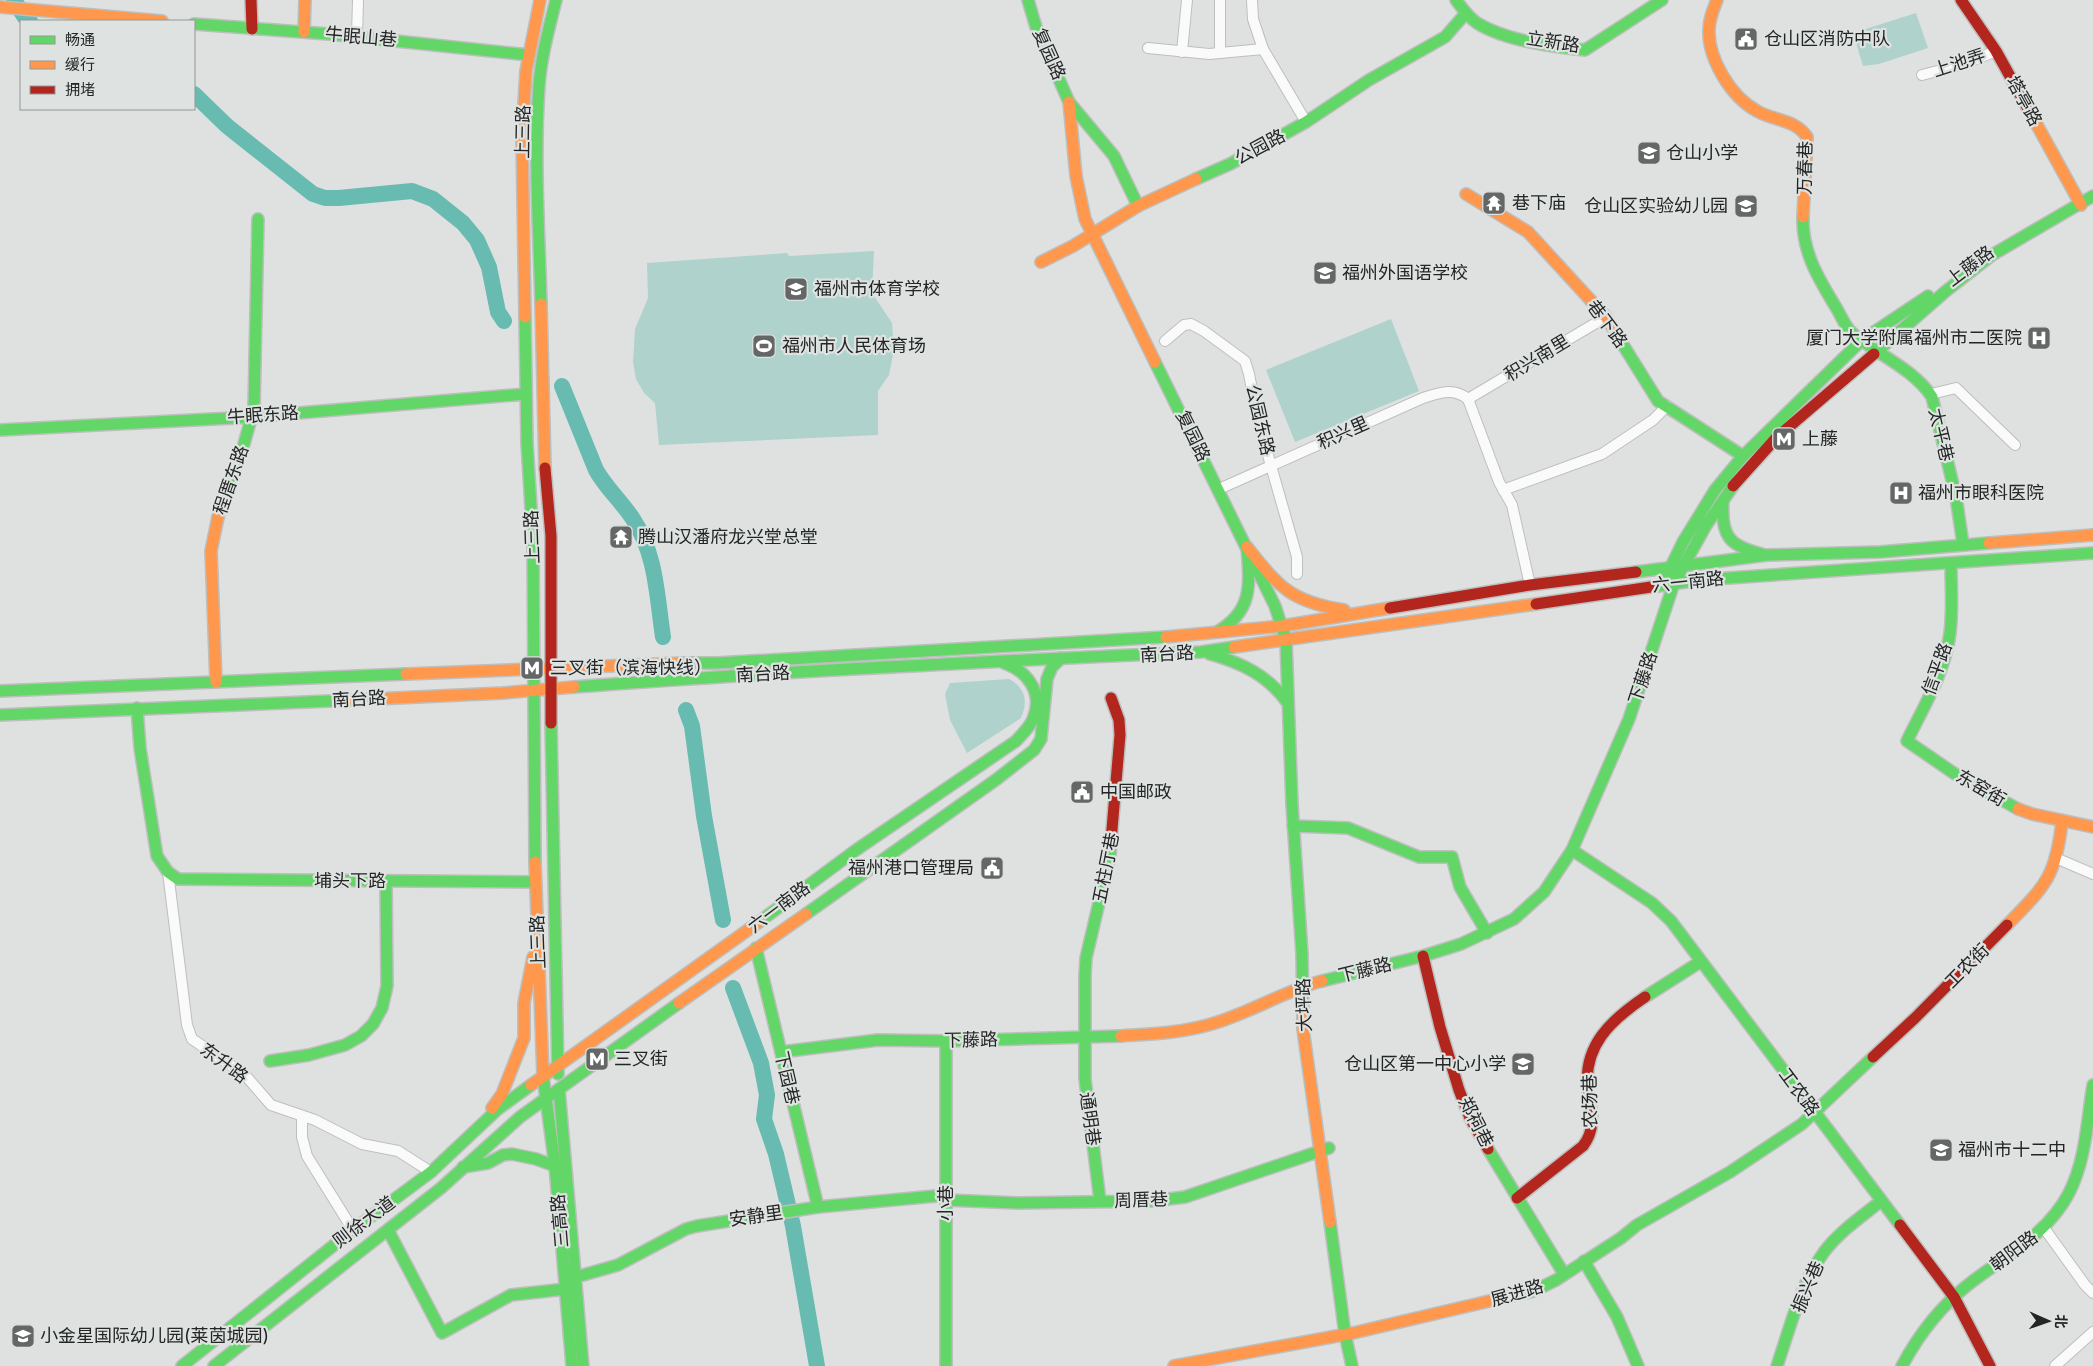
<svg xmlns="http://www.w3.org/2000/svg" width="2093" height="1366" font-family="Inter,'Noto Sans SC',sans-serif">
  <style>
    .park { fill: #afd2cc }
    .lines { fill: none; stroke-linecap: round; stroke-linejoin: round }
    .river { stroke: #68bbb0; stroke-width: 16 }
    .street-casing { stroke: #bdbfbe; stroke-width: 12 }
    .fast-casing { stroke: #bdbfbe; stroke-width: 14 }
    .slow-casing { stroke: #bdbfbe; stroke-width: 14 }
    .jam-casing { stroke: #bdbfbe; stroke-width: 14 }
    .street { stroke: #fafafa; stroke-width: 10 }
    .fast { stroke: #63d668; stroke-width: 11 }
    .slow { stroke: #ff974d; stroke-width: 11 }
    .jam { stroke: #b3261e; stroke-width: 11 }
    .labels { text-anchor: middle; stroke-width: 4.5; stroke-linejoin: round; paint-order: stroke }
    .street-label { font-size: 18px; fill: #242625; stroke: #dee2e1 }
    .poi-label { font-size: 18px; fill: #242625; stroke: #dee2e1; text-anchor: start }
  </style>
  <rect width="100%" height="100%" fill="#dfe1e0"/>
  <g class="park">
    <path d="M1916,13l12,35 -49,16 -16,2 -10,-33z"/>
    <path d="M874,251l-2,42 20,30 2,27 -5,25 -11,16v44l-219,10 -4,-42 -11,-10 -8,-14 -3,-17 2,-33 13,-31 -1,-35 140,-10 2,3z"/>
    <path d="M1391,319l28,72 -124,51 -29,-72z"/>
    <path d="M1009,679c17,9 19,23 12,39l-54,35 -17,-33 -5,-26 5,-11z"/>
  </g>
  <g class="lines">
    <g class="river">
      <path d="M14,0l10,16 6,5"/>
      <path d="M194,94l33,32 86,68 12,4h14l73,-7 21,8 30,24 14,17 12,27 9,45 6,9"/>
      <path d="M562,386l34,84c10,18 26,32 37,49 23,34 24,78 30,118"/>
      <path d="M686,710l6,16 12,90 19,104"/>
      <path d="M733,988l28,75 6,32 -3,24 12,35 17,72 24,140"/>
    </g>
    <g class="street-casing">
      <g id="street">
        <path d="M1252,0l1,19 10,30 43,73"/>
        <path d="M357,36l1,-36"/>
        <path d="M1148,48l61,6 54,-5"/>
        <path d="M1182,52l5,-52"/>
        <path d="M1220,53v-53"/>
        <path d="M1922,75l39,-10 35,-14"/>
        <path d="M1165,341l19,-16 7,-1 13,7 41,30 4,13 9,46 39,137v17"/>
        <path d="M1931,394l25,-6 59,57"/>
        <path d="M1468,399l31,83 13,23 18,80"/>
        <path d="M1468,399l138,-82"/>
        <path d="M1219,489l204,-91c16,-5 30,-11 45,1"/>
        <path d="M1503,490l99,-36 51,-34 14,-14"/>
        <path d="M2058,859l35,15"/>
        <path d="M168,872l19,153 5,14 53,36 26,30 44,15 47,24 36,7 33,21"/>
        <path d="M302,1116v21l5,19 46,74"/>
        <path d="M2044,1228l41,57 8,8"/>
        <path d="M2055,1366l38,-34"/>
      </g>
    </g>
    <g class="fast-casing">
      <g id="fast">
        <path d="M1028,0l8,27 33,75 45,54 24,50"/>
        <path d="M1456,0c6,8 12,17 21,23 27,17 76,24 108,27l77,-50"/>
        <path d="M194,24l135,10 200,21"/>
        <path d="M1196,179l34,-15 76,-42 63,-42 76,-43 21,-24"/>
        <path d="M1803,217c-1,36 16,62 34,92 4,7 8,17 14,23 26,23 62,36 81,65l24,100 7,47"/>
        <path d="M541,304c-2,-72 -7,-146 -2,-218 2,-29 10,-58 17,-86"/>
        <path d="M525,317l2,126 6,97 2,322"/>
        <path d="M1615,332l43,69 85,55"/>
        <path d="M1874,354l72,-63 46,-36 101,-59"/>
        <path d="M1155,362l120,244 10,31"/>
        <path d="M0,430l252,-13 274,-23"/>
        <path d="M1723,502c-2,34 6,44 39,52"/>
        <path d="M218,517l26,-73 10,-36 4,-189"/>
        <path d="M1951,563c0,23 2,47 -1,70 -5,39 -26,73 -43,108l48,33 63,35"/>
        <path d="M1636,572l131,-17 113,-3 109,-9"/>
        <path d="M1662,585l21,-43 32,-52 28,-34 119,-116 66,-44"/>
        <path d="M1651,587l48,-7 394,-27"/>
        <path d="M1217,632c36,-21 33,-47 30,-85"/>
        <path d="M1286,641l6,163 10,150 1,62"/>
        <path d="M1210,654c32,9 57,21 77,48"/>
        <path d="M684,663h33l449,-26"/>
        <path d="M574,687c209,-16 418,-26 627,-35l33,-5"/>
        <path d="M0,691l406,-17"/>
        <path d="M137,708l3,40 17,108 11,16 10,7 357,3"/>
        <path d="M0,715l353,-15"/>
        <path d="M551,723l7,351"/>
        <path d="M1293,826l55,2 71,29h33l8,30 27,46"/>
        <path d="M1572,850l80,53 19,18 229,304"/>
        <path d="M806,914l191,-135 37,-29 7,-11 6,-60 5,-12 9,-9"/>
        <path d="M759,922l97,-72 160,-109c6,-7 14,-14 17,-22 11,-25 -5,-48 -29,-56"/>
        <path d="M756,948l62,259"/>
        <path d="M1322,981l101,-25 38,-12 53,-25 30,-27 28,-42 57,-131 45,-136 31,-56 28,-41"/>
        <path d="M1645,997l55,-35"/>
        <path d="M946,1041v325"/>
        <path d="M781,1052l97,-12 68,1 175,-5"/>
        <path d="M270,1061l39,-6 36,-10 16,-9 12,-12 9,-16 5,-22 -1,-105"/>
        <path d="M543,1076l12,90 17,200"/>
        <path d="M559,1089l24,277"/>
        <path d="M1488,1149l76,125"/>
        <path d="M463,1167l25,-4 15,-8 9,-1 24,5 19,7"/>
        <path d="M946,1200l72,3 134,-2 33,-4 144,-49"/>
        <path d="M1100,1201l-15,-122v-104l1,-17 24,-102 1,-15"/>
        <path d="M1330,1222l15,112 7,32"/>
        <path d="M388,1230l54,103 69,-38 55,-6"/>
        <path d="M1584,1261l33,56 21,49"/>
        <path d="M576,1277l42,-12 68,-36 11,-3 121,-19 128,-12"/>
        <path d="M1498,1299l36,-8 22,-11 65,-42 16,-13 93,-53 72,-48 71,-67"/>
        <path d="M182,1366l171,-136 78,-58 67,-63 33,-24"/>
        <path d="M214,1366l227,-178 79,-71 159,-114"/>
        <path d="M1777,1366c13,-38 23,-81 47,-114 15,-20 37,-35 57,-51"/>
        <path d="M1902,1366c17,-32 39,-60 67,-82 36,-28 78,-49 100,-91 17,-33 18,-73 24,-108"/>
      </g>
    </g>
    <g class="slow-casing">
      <g id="slow">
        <path d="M1717,0c-4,10 -8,19 -8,30 -1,29 22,67 48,81 17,10 38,8 50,26l-4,80"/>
        <path d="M0,7l162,14"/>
        <path d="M304,32l1,-32"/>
        <path d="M1069,102l7,74 9,43 70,143"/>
        <path d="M2032,116l49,89"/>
        <path d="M1466,194l62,38 78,85 9,15"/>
        <path d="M1041,262l32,-16 65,-40 58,-27"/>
        <path d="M541,304l4,164"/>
        <path d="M525,317l-3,-180 4,-66 14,-71"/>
        <path d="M1989,543l104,-8"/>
        <path d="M1247,547c32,40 44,55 97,63"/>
        <path d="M1166,637l116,-11 108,-18"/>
        <path d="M1234,647l302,-43"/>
        <path d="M406,674l278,-11"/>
        <path d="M216,682l-5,-131 7,-34"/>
        <path d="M353,700l150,-7 71,-6"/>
        <path d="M2018,809l14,5 61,13"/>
        <path d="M535,862l8,214"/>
        <path d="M2007,925c38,-39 49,-48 55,-104"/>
        <path d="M679,1003l127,-89"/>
        <path d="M1303,1016v13l27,193"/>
        <path d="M1121,1036c30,-2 58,-3 87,-11 39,-10 75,-34 114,-44"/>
        <path d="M531,1085l228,-163"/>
        <path d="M492,1108l10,-14 22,-56v-35l9,-46"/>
        <path d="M1174,1366l179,-33 145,-34"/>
      </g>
    </g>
    <g class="jam-casing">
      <g id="jam">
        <path d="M251,0l1,29"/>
        <path d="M1961,0l35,51 36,65"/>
        <path d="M545,468l6,68v187"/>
        <path d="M1733,486l44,-49 97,-83"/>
        <path d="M1536,604l115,-17"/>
        <path d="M1390,608l140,-23 106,-13"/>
        <path d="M1111,698l8,22 1,15 -9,106"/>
        <path d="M1423,956l17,71 19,63 11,28 18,31"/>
        <path d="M1873,1057l42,-39 92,-93"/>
        <path d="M1517,1198l66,-52c14,-18 8,-35 5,-55 -6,-45 23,-71 57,-94"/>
        <path d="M1900,1225l54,72 36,69"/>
      </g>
    </g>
    <use href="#street" class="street"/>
    <use href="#fast" class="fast"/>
    <use href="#slow" class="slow"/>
    <use href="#jam" class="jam"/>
  </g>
  <defs>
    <g id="civic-square" transform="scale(1.25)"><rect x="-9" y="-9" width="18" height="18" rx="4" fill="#656766" stroke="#dee2e1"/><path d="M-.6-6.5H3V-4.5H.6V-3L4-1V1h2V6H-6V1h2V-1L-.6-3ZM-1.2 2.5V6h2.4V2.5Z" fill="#fff"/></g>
    <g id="school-square" transform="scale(1.25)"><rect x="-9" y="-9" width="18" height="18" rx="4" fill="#656766" stroke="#dee2e1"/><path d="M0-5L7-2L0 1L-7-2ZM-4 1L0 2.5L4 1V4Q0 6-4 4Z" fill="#fff"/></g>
    <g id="temple-square" transform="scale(1.25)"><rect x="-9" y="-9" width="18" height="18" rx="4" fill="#656766" stroke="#dee2e1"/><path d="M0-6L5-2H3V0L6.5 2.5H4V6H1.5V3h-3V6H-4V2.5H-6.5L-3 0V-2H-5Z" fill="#fff"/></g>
    <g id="hospital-square" transform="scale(1.25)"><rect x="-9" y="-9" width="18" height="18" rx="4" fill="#656766" stroke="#dee2e1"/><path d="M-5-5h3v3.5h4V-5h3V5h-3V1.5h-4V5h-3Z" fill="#fff"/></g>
    <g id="stadium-square" transform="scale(1.25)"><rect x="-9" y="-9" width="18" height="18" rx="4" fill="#656766" stroke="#dee2e1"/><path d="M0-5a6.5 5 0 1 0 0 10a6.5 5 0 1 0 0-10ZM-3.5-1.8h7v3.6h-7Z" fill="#fff"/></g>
    <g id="metro-square" transform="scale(1.25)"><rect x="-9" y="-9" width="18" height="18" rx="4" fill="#656766" stroke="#dee2e1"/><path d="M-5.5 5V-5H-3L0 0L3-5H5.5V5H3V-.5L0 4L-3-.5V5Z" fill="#fff"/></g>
  </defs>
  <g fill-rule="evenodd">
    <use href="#civic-square" x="1746" y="39"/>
    <use href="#school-square" x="1649" y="153"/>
    <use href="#temple-square" x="1494" y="203"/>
    <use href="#school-square" x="1746" y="206"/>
    <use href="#school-square" x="1325" y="273"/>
    <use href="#school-square" x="796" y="289"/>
    <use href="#hospital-square" x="2039" y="338"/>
    <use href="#stadium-square" x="764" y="346"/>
    <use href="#metro-square" x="1784" y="439"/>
    <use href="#hospital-square" x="1901" y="493"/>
    <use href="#temple-square" x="621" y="537"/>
    <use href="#metro-square" x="532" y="668"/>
    <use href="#civic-square" x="1082" y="792"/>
    <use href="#civic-square" x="992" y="868"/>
    <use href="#metro-square" x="597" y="1059"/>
    <use href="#school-square" x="1523" y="1064"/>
    <use href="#school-square" x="1941" y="1150"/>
    <use href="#school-square" x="23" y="1336"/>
  </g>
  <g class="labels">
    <g class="street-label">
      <text transform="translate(361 37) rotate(5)" y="6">牛眠山巷</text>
      <text transform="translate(1553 42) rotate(9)" y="6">立新路</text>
      <text transform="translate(1049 54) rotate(66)" y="6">复园路</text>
      <text transform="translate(1959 63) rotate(-18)" y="6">上池弄</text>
      <text transform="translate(2024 101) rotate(61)" y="6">塔亭路</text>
      <text transform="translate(523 132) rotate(-89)" y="6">上三路</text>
      <text transform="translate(1260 147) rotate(-28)" y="6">公园路</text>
      <text transform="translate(1805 168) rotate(-89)" y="6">万春巷</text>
      <text transform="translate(1970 266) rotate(-37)" y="6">上藤路</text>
      <text transform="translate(1607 324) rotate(53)" y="6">巷下路</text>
      <text transform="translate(1537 358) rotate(-31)" y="6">积兴南里</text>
      <text transform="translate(263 415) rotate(-4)" y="6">牛眠东路</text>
      <text transform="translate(1260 420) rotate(77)" y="6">公园东路</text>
      <text transform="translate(1343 433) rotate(-24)" y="6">积兴里</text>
      <text transform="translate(1941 435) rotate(77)" y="6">太平巷</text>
      <text transform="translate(1193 436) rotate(64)" y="6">复园路</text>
      <text transform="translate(231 480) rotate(-71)" y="6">程厝东路</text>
      <text transform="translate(532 537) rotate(-92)" y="6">上三路</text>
      <text transform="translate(1688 582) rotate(-6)" y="6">六一南路</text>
      <text transform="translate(1167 654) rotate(-3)" y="6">南台路</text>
      <text transform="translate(1937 669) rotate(-70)" y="6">信平路</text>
      <text transform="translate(763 674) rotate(-3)" y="6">南台路</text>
      <text transform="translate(1643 678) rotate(-72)" y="6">下藤路</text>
      <text transform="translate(359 699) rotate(-3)" y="6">南台路</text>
      <text transform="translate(1981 788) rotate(30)" y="6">东窑街</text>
      <text transform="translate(1106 868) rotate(-79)" y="6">五柱厅巷</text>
      <text x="350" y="887">埔头下路</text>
      <text transform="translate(779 907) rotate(-37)" y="6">六一南路</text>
      <text transform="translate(538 942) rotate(-92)" y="6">上三路</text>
      <text transform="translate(1967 966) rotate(-45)" y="6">工农街</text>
      <text transform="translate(1365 970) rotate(-14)" y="6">下藤路</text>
      <text transform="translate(1304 1005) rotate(-92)" y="6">大坪路</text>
      <text transform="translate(971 1040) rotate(-1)" y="6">下藤路</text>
      <text transform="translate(224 1063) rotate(36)" y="6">东升路</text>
      <text transform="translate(787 1078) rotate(77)" y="6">下园巷</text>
      <text transform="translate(1799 1092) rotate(53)" y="6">工农路</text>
      <text transform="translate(1590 1101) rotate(-91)" y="6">农场巷</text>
      <text transform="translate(1090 1119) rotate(82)" y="6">通明巷</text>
      <text transform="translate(1476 1122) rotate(63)" y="6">郑祠巷</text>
      <text transform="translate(1141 1200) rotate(-2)" y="6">周厝巷</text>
      <text transform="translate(946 1203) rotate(-90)" y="6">小巷</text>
      <text transform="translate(756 1216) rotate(-8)" y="6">安静里</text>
      <text transform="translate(560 1221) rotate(-95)" y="6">三高路</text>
      <text transform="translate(364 1222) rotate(-37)" y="6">则徐大道</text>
      <text transform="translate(2014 1251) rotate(-37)" y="6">朝阳路</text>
      <text transform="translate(1808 1287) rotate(-67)" y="6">振兴巷</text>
      <text transform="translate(1517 1293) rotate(-16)" y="6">展进路</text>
    </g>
    <g class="poi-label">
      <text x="1764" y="45">仓山区消防中队</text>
      <text x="1666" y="159">仓山小学</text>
      <text x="1512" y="209">巷下庙</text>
      <text x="1728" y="212" text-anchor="end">仓山区实验幼儿园</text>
      <text x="1342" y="279">福州外国语学校</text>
      <text x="814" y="295">福州市体育学校</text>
      <text x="2022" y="344" text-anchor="end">厦门大学附属福州市二医院</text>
      <text x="782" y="352">福州市人民体育场</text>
      <text x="1802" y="445">上藤</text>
      <text x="1918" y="499">福州市眼科医院</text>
      <text x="638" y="543">腾山汉潘府龙兴堂总堂</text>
      <text x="550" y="674">三叉街（滨海快线）</text>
      <text x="1100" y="798">中国邮政</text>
      <text x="974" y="874" text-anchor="end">福州港口管理局</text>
      <text x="614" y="1065">三叉街</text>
      <text x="1506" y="1070" text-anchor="end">仓山区第一中心小学</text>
      <text x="1958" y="1156">福州市十二中</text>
      <text x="40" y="1342">小金星国际幼儿园(莱茵城园)</text>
    </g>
  </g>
  <rect x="20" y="20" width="175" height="90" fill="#dee2e1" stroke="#949796"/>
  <rect x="30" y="36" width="25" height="8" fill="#63d668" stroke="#949796"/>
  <text x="65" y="45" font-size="15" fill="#242625">畅通</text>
  <rect x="30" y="61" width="25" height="8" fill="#ff974d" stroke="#949796"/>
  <text x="65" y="70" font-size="15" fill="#242625">缓行</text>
  <rect x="30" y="86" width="25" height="8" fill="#b3261e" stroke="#949796"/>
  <text x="65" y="95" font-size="15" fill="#242625">拥堵</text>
  <g transform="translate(2048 1321) rotate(92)" stroke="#dee2e1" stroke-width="4" paint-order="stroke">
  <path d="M0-4L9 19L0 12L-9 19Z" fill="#242625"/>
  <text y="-8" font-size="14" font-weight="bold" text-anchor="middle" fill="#242625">北</text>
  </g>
</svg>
